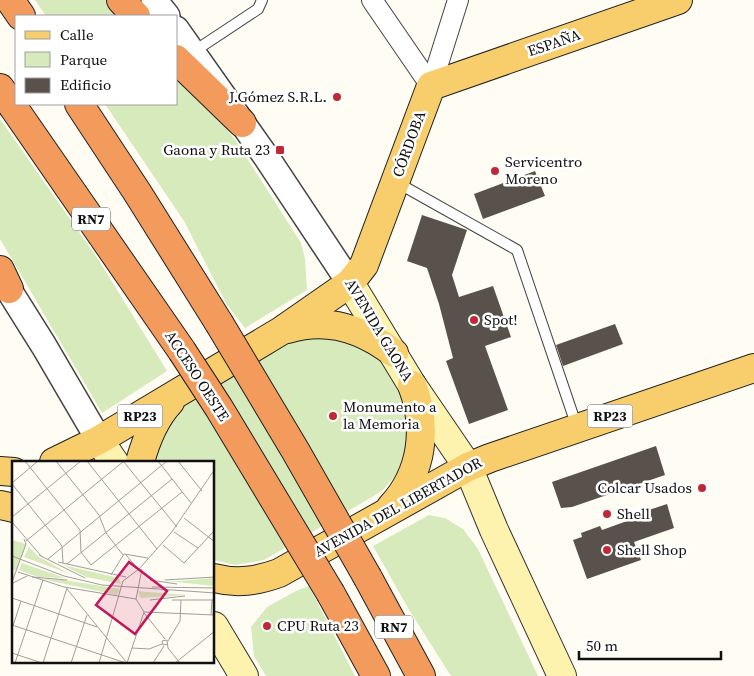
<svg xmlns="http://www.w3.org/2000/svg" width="754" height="676" font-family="'Source Serif 4',serif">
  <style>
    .green { fill: #d6eabc }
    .building { fill: #59514c }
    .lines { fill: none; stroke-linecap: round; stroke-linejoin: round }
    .service-casing { stroke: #434343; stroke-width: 12 }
    .minor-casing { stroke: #434343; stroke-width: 22 }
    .tertiary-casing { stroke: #434343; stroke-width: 28 }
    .secondary-casing { stroke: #323232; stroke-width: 30 }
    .primary-casing { stroke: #212121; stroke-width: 30 }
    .motorway-casing { stroke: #212121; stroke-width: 30 }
    .service { stroke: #fff; stroke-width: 10 }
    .minor { stroke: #fff; stroke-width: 20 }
    .tertiary { stroke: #fff; stroke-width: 25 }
    .secondary { stroke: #fef2af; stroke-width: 28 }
    .primary { stroke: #f7ce6b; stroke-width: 28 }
    .motorway { stroke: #f39b5d; stroke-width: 28 }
    .motorway-bridge-casing { stroke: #212121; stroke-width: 30; stroke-linecap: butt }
    .motorway-bridge { stroke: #f39b5d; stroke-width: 28 }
    .poi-dot { fill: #c12836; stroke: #fff; stroke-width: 2 }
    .labels { text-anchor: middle; stroke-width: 5; stroke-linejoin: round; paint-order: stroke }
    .shield { fill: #fff; stroke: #585858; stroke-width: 1 }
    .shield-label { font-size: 14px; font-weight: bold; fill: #101010 }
    .street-label { font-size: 15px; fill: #101010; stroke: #fff }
    .poi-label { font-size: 15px; fill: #101010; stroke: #fff; text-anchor: start }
    .inset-road { fill: none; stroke: #9f9e99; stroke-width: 1 }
    .view { fill: #c2185b; fill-opacity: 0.15; stroke: #c2185b; stroke-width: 2.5 }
    .inset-edge { fill: none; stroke: #101010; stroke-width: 2.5 }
  </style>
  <rect width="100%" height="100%" fill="#fffcf4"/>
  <g class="green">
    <path d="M35,0h72l15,16h-76z"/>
    <path d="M176,71l25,24 35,46 65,102 4,16 2,31 -62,38 -18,-23 -43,-84 -79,-117h71z"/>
    <path d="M0,119l98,140 69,112 -65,42 -102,-174z"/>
    <path d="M339,332l55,34 19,70 -14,35 -16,19 -11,7 -108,63 -29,5 -21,-5v-98h-67l27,-55 120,-73z"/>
    <path d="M429,515l16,3 18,11 15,20 60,127h-87l-43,-68 -35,-62z"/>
    <path d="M309,586l46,90h-89l-12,-20 -3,-29 16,-20 29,-16z"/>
  </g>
  <g class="building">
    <path d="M535,171l10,25 -62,23 -9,-25z"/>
    <path d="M422,215l45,15 -15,45 7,22 34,-11 18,51 -26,9 23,64 -39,14 -23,-63 7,-3 -14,-54 -12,-36 -20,-7z"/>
    <path d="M615,324l8,20 -60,22 -7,-21z"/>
    <path d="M656,446l9,29 -93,32 -11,1 -9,-26z"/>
    <path d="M667,504l7,24 -40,14 7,18 -54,19 -14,-39 9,-3 -1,-4 19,-7 2,4 39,-14 -1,-3z"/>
  </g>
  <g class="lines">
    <g class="service-casing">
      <g id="service">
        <path d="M193,52l65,-43 4,-9"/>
        <path d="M396,182l121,68 60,177"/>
      </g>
    </g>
    <g class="minor-casing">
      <g id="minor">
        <path d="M372,0l59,86"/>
        <path d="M431,86l27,-86"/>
      </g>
    </g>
    <g class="tertiary-casing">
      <g id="tertiary">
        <path d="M154,0l13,16"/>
        <path d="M176,29l91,129 83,125"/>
        <path d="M0,276l44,70 55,94"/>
      </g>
    </g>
    <g class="secondary-casing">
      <g id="secondary">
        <path d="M350,283l62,102 56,82 26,63 68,146"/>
        <path d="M99,440l15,22"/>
        <path d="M214,626l30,50"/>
      </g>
    </g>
    <g class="primary-casing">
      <g id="primary">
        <path d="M288,329c38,-12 75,0 106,24"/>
        <path d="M54,462l45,-22 182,-109 69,-48 14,-18 67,-179 247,-86"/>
        <path d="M140,462c6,-22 14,-43 30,-60"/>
        <path d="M0,471l14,1"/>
        <path d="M0,505l14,3"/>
        <path d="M391,507c32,-34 37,-80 21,-122"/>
        <path d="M214,578c23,6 43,3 65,-5l189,-106 22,-9 264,-90"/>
      </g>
    </g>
    <g class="motorway-casing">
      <g id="motorway">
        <path d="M10,0l11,16"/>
        <path d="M121,0l15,16"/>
        <path d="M176,59l66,64"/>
        <path d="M0,88l182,263"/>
        <path d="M79,104l58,88 82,131"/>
        <path d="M0,270l9,19"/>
        <path d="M368,578l53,98"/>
        <path d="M331,594l45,82"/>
      </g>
    </g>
    <use href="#service" class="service"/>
    <use href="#minor" class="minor"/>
    <use href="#tertiary" class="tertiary"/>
    <use href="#secondary" class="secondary"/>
    <use href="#primary" class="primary"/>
    <use href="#motorway" class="motorway"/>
    <g class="motorway-bridge-casing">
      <g id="motorway-bridge">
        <path d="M219,323l76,127 73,128"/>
        <path d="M182,351l37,57 112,186"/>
      </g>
    </g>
    <use href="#motorway-bridge" class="motorway-bridge"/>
  </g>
  <g class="poi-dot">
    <circle cx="337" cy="97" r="5"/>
    <rect x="275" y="145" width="10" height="10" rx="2.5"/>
    <circle cx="495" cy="171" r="5"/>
    <circle cx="474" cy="320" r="5"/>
    <circle cx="333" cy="416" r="5"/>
    <circle cx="702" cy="488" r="5"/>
    <circle cx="607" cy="514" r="5"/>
    <circle cx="607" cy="550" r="5"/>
    <circle cx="267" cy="626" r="5"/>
  </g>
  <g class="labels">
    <g class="shield">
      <rect x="72" y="207.5" width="38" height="23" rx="4"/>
      <rect x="117.5" y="404.5" width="45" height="23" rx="4"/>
      <rect x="587.5" y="404.5" width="45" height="23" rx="4"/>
      <rect x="375" y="615.5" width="38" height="23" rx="4"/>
    </g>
    <g class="shield-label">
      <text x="91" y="224">RN7</text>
      <text x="140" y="421">RP23</text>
      <text x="610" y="421">RP23</text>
      <text x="394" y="632">RN7</text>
    </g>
    <g class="street-label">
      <text transform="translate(554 43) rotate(-19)" y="5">ESPAÑA</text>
      <text transform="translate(409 144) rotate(-70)" y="5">CÓRDOBA</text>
      <text transform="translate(379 330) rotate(59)" y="5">AVENIDA GAONA</text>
      <text transform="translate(197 376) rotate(57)" y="5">ACCESO OESTE</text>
      <text transform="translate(398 507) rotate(-29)" y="5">AVENIDA DEL LIBERTADOR</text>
    </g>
    <g class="poi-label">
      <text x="327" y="102" text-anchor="end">J.Gómez S.R.L.</text>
      <text x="270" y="155" text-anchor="end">Gaona y Ruta 23</text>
      <text x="505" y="167">Servicentro<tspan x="505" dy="17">Moreno</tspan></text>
      <text x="484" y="325">Spot!</text>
      <text x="343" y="412">Monumento a<tspan x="343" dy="17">la Memoria</tspan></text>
      <text x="692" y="493" text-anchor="end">Colcar Usados</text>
      <text x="617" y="519">Shell</text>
      <text x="617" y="555">Shell Shop</text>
      <text x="277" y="631">CPU Ruta 23</text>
    </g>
  </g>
  <g transform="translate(12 461)">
    <rect width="202" height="202" fill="#fffcf4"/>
    <path d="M0,79l14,4 -10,27 -4,-2zM17,86l10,10 31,17 -46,-17zM10,102l43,15 -27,-1 -19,-7zM51,104l56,13 2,6 -35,-7zM202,117v8l-47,-5h13zM30,118l22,1 56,9 -3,6zM126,130l9,1 41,3 -48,3z" fill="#d6eabc"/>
    <path class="inset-road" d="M13,0l55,69 1,22 10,13M44,0l43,54 7,18 17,22M75,0l70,88M111,0l54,66M146,0l33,42M166,0l24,30M0,22l26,-22M0,23l50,62 1,17M0,56l69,-56M172,57l31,24M0,61l30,35M162,71l24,16M14,80l98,-80M151,84l21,18 31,-33M27,94l46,23M114,94l12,14M0,95l52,20 38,9 113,8M36,98l119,-98M46,101l68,15M55,103l105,-85M79,104l91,-73M6,111l46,15 72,12M99,114l13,-21 24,4M20,116l35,3M138,119l27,4M153,119l50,-3M0,121l14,-38 -2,-5M1,122l14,-7M140,126l63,1M55,128l60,74M0,137l85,29M124,138l6,-30M138,139l35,-4M160,139h43M132,151l71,3M132,152l21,26M199,154l1,-15M0,164l114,38M1,165l8,-25M156,180l12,-20 1,-21M156,183l-5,1 -1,-4 5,-1 1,8M120,187l17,1 13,-5M156,187l12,15M0,192l30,10M3,202l28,-83M31,202l24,-75M59,202l16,-48M87,202l24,-82 16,-12 32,-36 44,-64M115,202l17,-51 -8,-13M141,202l11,-17M163,202l40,-32"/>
    <path class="view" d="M117,101l38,29 -32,43 -39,-29z"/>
    <rect width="202" height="202" class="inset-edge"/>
  </g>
  <rect x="15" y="15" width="162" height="90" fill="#ffffff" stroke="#9f9f9f"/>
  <rect x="25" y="31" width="25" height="8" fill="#f7ce6b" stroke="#9f9f9f"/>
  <text x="60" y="40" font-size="15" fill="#101010">Calle</text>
  <rect x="25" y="52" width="25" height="15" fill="#d6eabc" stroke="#9f9f9f"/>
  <text x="60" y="65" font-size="15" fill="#101010">Parque</text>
  <rect x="25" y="78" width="25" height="15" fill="#59514c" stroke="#9f9f9f"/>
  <text x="60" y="90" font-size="15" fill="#101010">Edificio</text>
  <path d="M579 651v8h142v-8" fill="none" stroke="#101010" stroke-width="2.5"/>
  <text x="586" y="651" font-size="15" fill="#101010" stroke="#ffffff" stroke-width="4" paint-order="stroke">50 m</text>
</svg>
